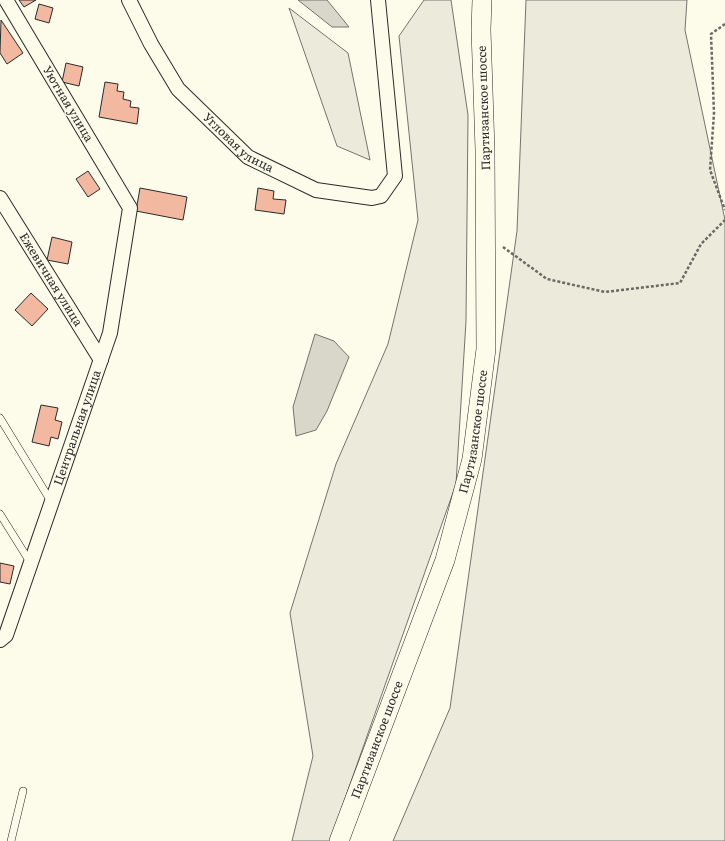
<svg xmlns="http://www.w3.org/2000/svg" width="725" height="841" font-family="Literata,serif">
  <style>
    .green { fill: #ecebdb; stroke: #74746e }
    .water { fill: #d8d7c9; stroke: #74746e }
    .building { fill: #f2b8a0; stroke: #2b2b2b }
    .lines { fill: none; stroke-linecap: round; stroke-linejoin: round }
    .lane-casing { stroke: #2b2b2b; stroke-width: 8 }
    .street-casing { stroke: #2b2b2b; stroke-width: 16 }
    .secondary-casing { stroke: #2b2b2b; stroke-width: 20 }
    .path { stroke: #6a6964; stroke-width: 2.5; stroke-dasharray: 3 2; stroke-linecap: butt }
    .lane { stroke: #fdfbea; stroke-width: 7 }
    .street { stroke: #fdfbea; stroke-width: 14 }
    .secondary { stroke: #fdfbea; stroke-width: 19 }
    .labels { text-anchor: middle; stroke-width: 3; stroke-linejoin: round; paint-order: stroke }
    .street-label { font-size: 12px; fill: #2b2b2b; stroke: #fdfbea }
  </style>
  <rect width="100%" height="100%" fill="#fdfbea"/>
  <g class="green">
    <path d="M424,0h27l17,115 -2,206 -10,163 -126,357h-38l21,-85 -23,-143 46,-149 52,-120 30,-124 -19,-184z"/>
    <path d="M526,0h161l-2,30 40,190v621h-332l57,-133 67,-477z"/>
    <path d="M289,8l59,45 22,107 -33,-14z"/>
  </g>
  <g class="water">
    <path d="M298,0h29l22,27h-17z"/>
    <path d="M315,334l19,7 15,16 -22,54 -11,19 -20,6 -3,-29z"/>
  </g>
  <g class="building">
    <path d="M19,0h17l-12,7z"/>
    <path d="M39,4l14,4 -4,15 -14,-4z"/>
    <path d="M1,20l22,33 -16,11 -7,-11z"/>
    <path d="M66,63l17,4 -4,19 -17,-4z"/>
    <path d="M105,82l13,2 -1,7 7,1 -1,7 8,2 -1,6 9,1 -2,16 -38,-7z"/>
    <path d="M88,171l12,18 -12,8 -12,-18z"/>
    <path d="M140,188l47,9 -4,23 -47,-9z"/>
    <path d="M258,188l16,3 -1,8 13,1 -2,14 -29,-4z"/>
    <path d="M52,237l20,5 -4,22 -21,-4z"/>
    <path d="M31,293l17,16 -16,17 -17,-16z"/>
    <path d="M41,405l17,3 -3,12 7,2 -4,17 -7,-2 -2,9 -17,-4z"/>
    <path d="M0,563l14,3 -4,18 -10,-2z"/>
  </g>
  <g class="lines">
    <g class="lane-casing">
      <g id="lane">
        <path d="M0,418l52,85"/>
        <path d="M0,514l30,48"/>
        <path d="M11,841l12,-50"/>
      </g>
    </g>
    <g class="street-casing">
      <g id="street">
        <path id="s1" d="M129,0l22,44 27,45 70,68 68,33 56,8 9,-2 14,-20 -17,-176"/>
        <path id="s2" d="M0,198l101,162"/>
        <path id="s3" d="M0,640l6,-5 104,-302 20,-125 -124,-208"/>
      </g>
    </g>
    <g class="secondary-casing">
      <g id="secondary">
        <path id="s4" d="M339,841l106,-281 27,-101 14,-110 -1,-199 -4,-120 1,-30"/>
      </g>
    </g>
    <g class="path">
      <path d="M725,24l-14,10 3,79 -4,57 15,40"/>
      <path d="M503,247l44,32 58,13 75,-9 21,-39 24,-24"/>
    </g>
    <use href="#lane" class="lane"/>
    <use href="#street" class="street"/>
    <use href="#secondary" class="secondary"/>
  </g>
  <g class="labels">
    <g class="street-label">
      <text transform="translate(68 104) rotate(59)" y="4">Уютная улица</text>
      <text transform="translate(484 108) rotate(-92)" y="4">Партизанское шоссе</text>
      <text dy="4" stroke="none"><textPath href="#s1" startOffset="183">Угловая улица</textPath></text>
      <text dy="4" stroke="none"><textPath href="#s2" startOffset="96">Ежевичная улица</textPath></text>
      <text dy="4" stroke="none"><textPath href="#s3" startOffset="227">Центральная улица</textPath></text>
      <text dy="4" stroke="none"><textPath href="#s4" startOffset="432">Партизанское шоссе</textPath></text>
      <text dy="4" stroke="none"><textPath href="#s4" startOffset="108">Партизанское шоссе</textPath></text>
    </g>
  </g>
</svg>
